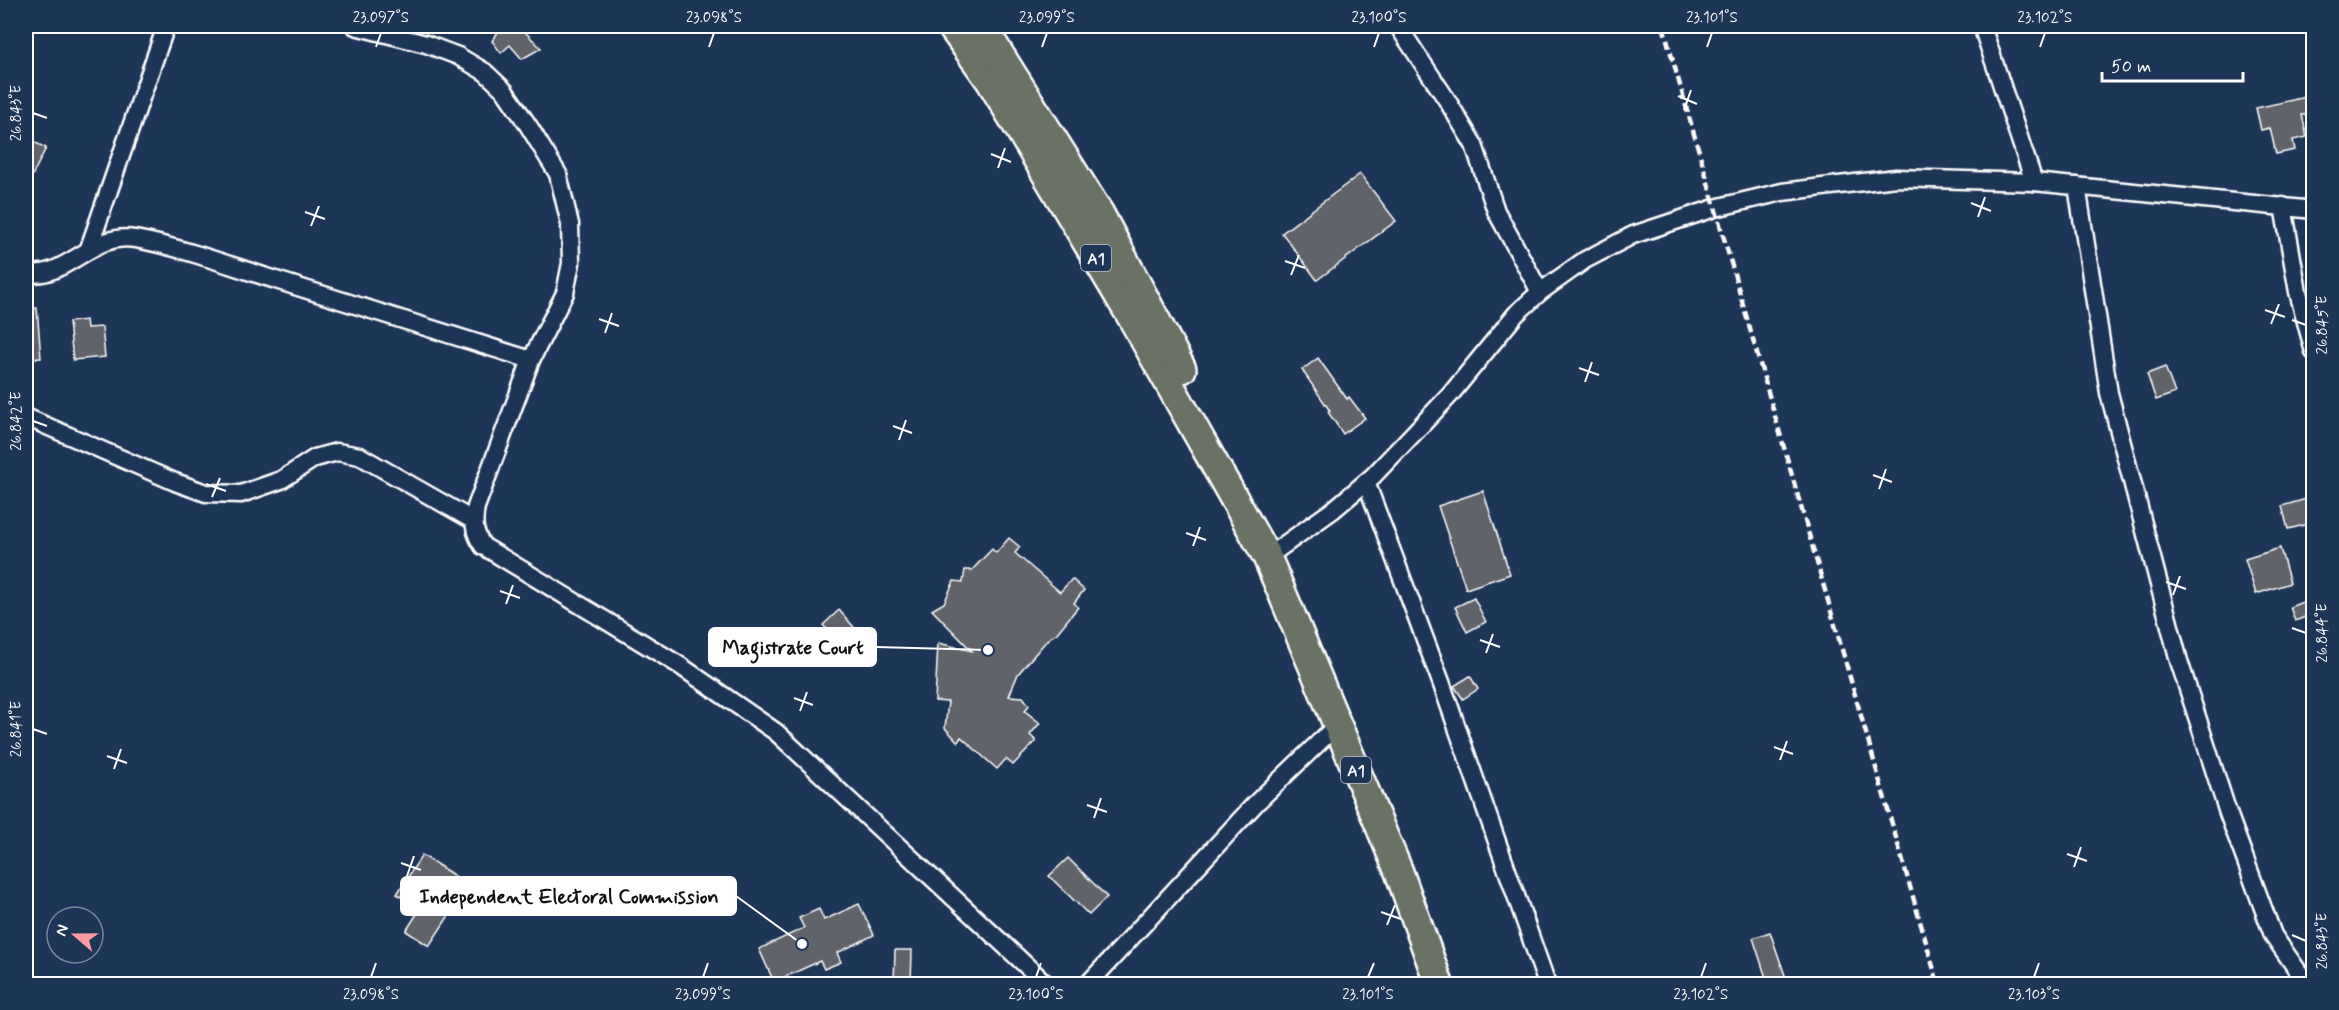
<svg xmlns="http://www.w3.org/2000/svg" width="2339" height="1010" font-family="Mynerve,sans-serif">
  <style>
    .building { fill: #61636b; stroke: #fff; stroke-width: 1.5 }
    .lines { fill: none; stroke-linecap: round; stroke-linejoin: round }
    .minor-casing { stroke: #fff; stroke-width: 21 }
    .trunk-casing { stroke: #fff; stroke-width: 32 }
    .minor { stroke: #1d3557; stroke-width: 16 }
    .trunk { stroke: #6a7266; stroke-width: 27 }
    .rail { stroke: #fff; stroke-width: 4.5; stroke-dasharray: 9 4.5; stroke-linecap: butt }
    .ticks { fill: none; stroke: #fff; stroke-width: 2 }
    .labels { text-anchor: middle; stroke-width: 6; stroke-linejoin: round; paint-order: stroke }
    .shield { fill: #1d3557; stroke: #bbc2cd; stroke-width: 1.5 }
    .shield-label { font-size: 16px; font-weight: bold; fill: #fff }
    .leader { fill: none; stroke: #fff; stroke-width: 2 }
    .callout-dot { fill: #fff; stroke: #1d3557; stroke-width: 2 }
    .callout { fill: #fff; stroke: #fff; stroke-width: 2 }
    .callout-label { font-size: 20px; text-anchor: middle; font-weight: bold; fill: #111 }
    .neatline { fill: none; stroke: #fff; stroke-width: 2 }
    .ticks-label { font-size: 15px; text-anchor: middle; fill: #fff }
  </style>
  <rect width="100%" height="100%" fill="#1d3557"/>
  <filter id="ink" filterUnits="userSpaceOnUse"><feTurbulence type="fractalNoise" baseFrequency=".0167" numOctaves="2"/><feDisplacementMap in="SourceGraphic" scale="12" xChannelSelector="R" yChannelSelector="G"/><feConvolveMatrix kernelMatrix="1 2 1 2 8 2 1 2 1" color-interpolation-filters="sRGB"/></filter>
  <g filter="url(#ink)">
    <g class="building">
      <path d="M502,26h17l22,22 -19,11 -12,-14 -9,8 -9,-12z"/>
      <path d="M2306,97l4,17 -8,1 5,22 -14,3 2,10 -19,4 -6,-26 -9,2 -5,-22z"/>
      <path d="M26,138l20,10 -20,40z"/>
      <path d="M1360,174l36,47 -79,59 -35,-47z"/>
      <path d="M37,308l4,50 -15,1v-50z"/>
      <path d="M86,320l1,8 15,-1 3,30 -32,3 -4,-38z"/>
      <path d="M1318,358l29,41 2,-2 16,21 -22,16 -15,-22 2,-1 -28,-41z"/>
      <path d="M2165,367l10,26 -19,7 -9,-26z"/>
      <path d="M1483,491l27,83 -44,15 -28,-83z"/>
      <path d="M2313,497v26l-25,6 -6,-23z"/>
      <path d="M1009,538l11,9 -5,6 45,39 12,-13 12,11 -10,13 4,4 -21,26 -9,6 -30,35 -9,22 14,1 6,8 -4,6 15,12 -10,12 6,6 -23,24 -7,-6 -9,10 -36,-32 -3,5 -13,-14 3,-26 -13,-1 3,-58 34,8 -40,-41 12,-7 10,-22 9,1 2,-12h7l20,-21 4,4z"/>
      <path d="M2280,548l10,35 -34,11 -11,-35z"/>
      <path d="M1474,598l12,24 -19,10 -12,-25z"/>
      <path d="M2313,598v16l-18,7 -5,-14z"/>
      <path d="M839,610l20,23 -15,15 -21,-23z"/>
      <path d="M1470,676l8,13 -15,10 -9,-13z"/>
      <path d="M422,855l47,30 -40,61 -23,-15 14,-22 -23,-15z"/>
      <path d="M1068,858l39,39 -18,18 -40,-39z"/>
      <path d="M859,904l15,31 -37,18 4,9 -17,7 -4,-8 -46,21 -15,-33 45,-21 -5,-10 20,-9 5,11z"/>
      <path d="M1770,932l18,52h-20l-15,-46z"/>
      <path d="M895,950h17l-1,34h-17z"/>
    </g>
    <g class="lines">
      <g class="minor-casing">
        <g id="minor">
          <path d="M355,26l71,18 32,12 27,16 19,18 24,35 30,49 12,50 1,39 -6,30 -34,67 -55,147c-3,16 -2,26 7,39l196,119 97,67 270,252"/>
          <path d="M1398,26l49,74 27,45 22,66 44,81"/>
          <path d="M1982,26l52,156"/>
          <path d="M2077,186l32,207 70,268 49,152 45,122 34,49"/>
          <path d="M2283,206l15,86 16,60"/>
          <path d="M89,248l77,-222"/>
          <path d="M26,273c41,7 66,-42 109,-34 46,8 99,28 144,42 84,26 168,53 252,79"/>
          <path d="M26,417l149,65 31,11 35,1 40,-14 34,-22 22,-6 23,4 114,65"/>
          <path d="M1366,482l75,200 106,302"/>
          <path d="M1267,557l66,-47 40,-34 77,-81 66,-81 24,-22 45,-32 48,-25 82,-27 67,-16 114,-14 138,4 280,28"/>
          <path d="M1088,984l168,-181 81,-78"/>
        </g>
      </g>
      <g class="trunk-casing">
        <g id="trunk">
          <path d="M951,26l40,56 141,236 135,239 132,315 40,112"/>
          <path d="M982,26l118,188 82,155"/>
        </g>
      </g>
      <use href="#minor" class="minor"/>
      <use href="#trunk" class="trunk"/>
      <path class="rail" d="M1663,26l275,958"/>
    </g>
  </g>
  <path class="ticks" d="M376,47l5,-14M709,47l5,-14M1042,47l5,-14M1374,47l5,-14M1707,47l5,-14M2040,47l5,-14M1678,96l19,8M1684,110l7,-20M33,113l14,5M991,154l20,8M998,168l7,-20M1971,203l20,8M305,212l20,7M1978,217l7,-20M311,226l8,-20M1285,261l20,7M1291,275l8,-20M2265,310l20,7M599,319l20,7M2292,320l14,5M2271,324l8,-20M605,333l7,-20M1579,368l20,7M1585,382l7,-20M33,421l14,5M893,426l19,7M899,440l7,-20M1873,475l19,7M206,484l20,7M1879,489l7,-20M212,497l8,-19M1186,533l20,7M1193,546l7,-19M2166,582l20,7M500,591l20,7M2173,595l7,-19M506,604l7,-19M2292,628l14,5M1480,640l20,7M1486,653l7,-19M794,698l19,7M800,711l7,-19M33,729l14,5M1774,747l19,7M107,756l20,7M1780,760l7,-19M114,769l7,-20M1087,805l20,7M1094,818l7,-20M2067,854l20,7M401,863l20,7M2074,867l7,-20M407,876l7,-20M1381,912l20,7M1387,925l8,-20M2292,935l14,6M371,977l5,-14M703,977l5,-14M1036,977l5,-14M1368,977l6,-14M1701,977l5,-14M2034,977l5,-14"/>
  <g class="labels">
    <g class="shield">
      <rect x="1081" y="245" width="30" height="26" rx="4.5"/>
      <rect x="1341" y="757" width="30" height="26" rx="4.5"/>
    </g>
    <g class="shield-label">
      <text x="1096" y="264">A1</text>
      <text x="1356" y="776">A1</text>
    </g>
  </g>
  <path class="leader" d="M988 650L876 647M802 944L736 896"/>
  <g class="callout-dot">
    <circle cx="988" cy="650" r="6"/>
    <circle cx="802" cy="944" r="6"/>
  </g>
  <g class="callout">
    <rect x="709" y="628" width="167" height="38" rx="6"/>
    <rect x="401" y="877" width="335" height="38" rx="6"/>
  </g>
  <g class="callout-label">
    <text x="793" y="654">Magistrate Court</text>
    <text x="569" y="903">Independent Electoral Commission</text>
  </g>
  <rect width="2339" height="1010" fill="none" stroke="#1d3557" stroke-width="66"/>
  <g transform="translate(75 935) rotate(290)"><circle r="28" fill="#1d3557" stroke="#77869a" stroke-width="1.5"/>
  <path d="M0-4.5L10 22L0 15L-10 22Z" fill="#ff9aa2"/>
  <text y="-9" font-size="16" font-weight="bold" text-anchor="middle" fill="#ffffff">N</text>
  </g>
  <path d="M2102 72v9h141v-9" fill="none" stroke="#ffffff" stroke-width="3"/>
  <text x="2111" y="72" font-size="18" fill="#ffffff" stroke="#1d3557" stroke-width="4.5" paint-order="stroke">50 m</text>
  <rect x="33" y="33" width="2273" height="944" class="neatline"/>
  <g class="ticks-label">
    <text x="381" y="22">23.097°S</text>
    <text x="714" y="22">23.098°S</text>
    <text x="1047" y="22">23.099°S</text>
    <text x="1379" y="22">23.100°S</text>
    <text x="1712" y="22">23.101°S</text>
    <text x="2045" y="22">23.102°S</text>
    <text transform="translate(16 113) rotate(-90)" y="5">26.843°E</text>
    <text transform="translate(2322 325) rotate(-90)" y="5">26.845°E</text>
    <text transform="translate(16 421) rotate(-90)" y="5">26.842°E</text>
    <text transform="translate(2322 633) rotate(-90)" y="5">26.844°E</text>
    <text transform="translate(16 729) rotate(-90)" y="5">26.841°E</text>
    <text transform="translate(2322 941) rotate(-90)" y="5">26.843°E</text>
    <text x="371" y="999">23.098°S</text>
    <text x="703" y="999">23.099°S</text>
    <text x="1036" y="999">23.100°S</text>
    <text x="1368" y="999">23.101°S</text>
    <text x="1701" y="999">23.102°S</text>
    <text x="2034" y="999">23.103°S</text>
  </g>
</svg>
